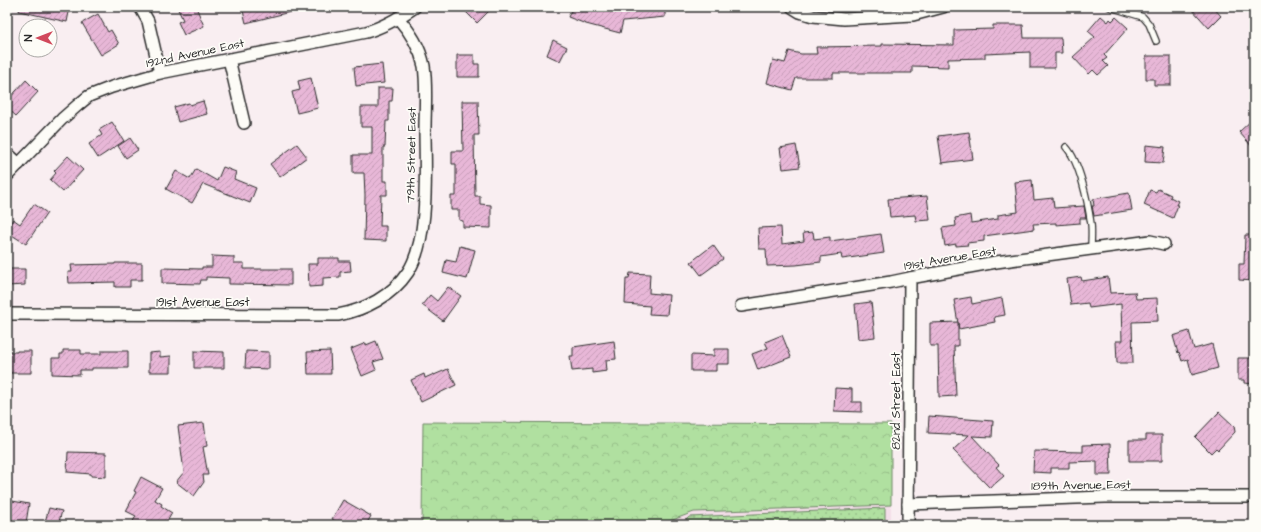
<svg xmlns="http://www.w3.org/2000/svg" width="1261" height="532" font-family="'Architects Daughter',sans-serif">
  <style>
    .built { fill: #f4dee9 }
    .grass { fill: url(#grass-dots); stroke: #6e8666 }
    .forest { fill: url(#forest-crowns); stroke: #6e8666 }
    .building { fill: url(#building-hatch); stroke: #2b2b2b }
    .lines { fill: none; stroke-linecap: round; stroke-linejoin: round }
    .lane-casing { stroke: #2b2b2b; stroke-width: 8 }
    .street-casing { stroke: #2b2b2b; stroke-width: 14 }
    .lane { stroke: #fdfcf7; stroke-width: 5.5 }
    .street { stroke: #fdfcf7; stroke-width: 11 }
    .labels { text-anchor: middle; stroke-width: 3.5; stroke-linejoin: round; paint-order: stroke }
    .street-label { font-size: 12px; fill: #2b2b2b; stroke: #fdfcf7 }
  </style>
  <defs>
    <pattern id="grass-dots" width="8" height="8" patternUnits="userSpaceOnUse"><rect width="8" height="8" fill="#b0e0a0"/><path d="M2 2h.1M6 6h.1" fill="none" stroke="#98c08a" stroke-width="1.8" stroke-linecap="round"/></pattern>
    <pattern id="forest-crowns" width="20" height="18" patternUnits="userSpaceOnUse"><rect width="20" height="18" fill="#b0e0a0"/><path d="M2 6a3 3 0 1 1 6 0M12 15a3 3 0 1 1 6 0" fill="none" stroke="#98c08a"/></pattern>
    <pattern id="building-hatch" width="6" height="6" patternUnits="userSpaceOnUse"><rect width="6" height="6" fill="#e8b7d7"/><path d="M-1 1l2-2M0 6l6-6M5 7l2-2" fill="none" stroke="#c79eb9"/></pattern>
  </defs>
  <rect width="100%" height="100%" fill="#f9eef1"/>
  <filter id="ink" filterUnits="userSpaceOnUse"><feTurbulence type="fractalNoise" baseFrequency=".025" numOctaves="2"/><feDisplacementMap in="SourceGraphic" scale="8" xChannelSelector="R" yChannelSelector="G"/><feConvolveMatrix kernelMatrix="1 2 1 2 8 2 1 2 1" color-interpolation-filters="sRGB"/></filter>
  <g filter="url(#ink)">
    <path class="built" d="M891,505v20h-232l35,-13z"/>
    <path class="grass" d="M885,508v17h-204l8,-8z"/>
    <path class="forest" d="M423,422l468,2v81l-197,7 -35,13h-237z"/>
    <g class="building">
      <path d="M20,7h50l-3,15 -48,-11z"/>
      <path d="M177,7h19l8,19 -20,9 -6,-13 5,-2z"/>
      <path d="M242,7h51l1,4 -48,12z"/>
      <path d="M461,7h32l-16,16z"/>
      <path d="M573,7h92v10l-42,4 -3,12 -34,-9 -18,-7z"/>
      <path d="M1190,7h23l8,9 -12,12z"/>
      <path d="M98,14l10,18 3,-2 8,14 -18,11 -19,-32z"/>
      <path d="M1101,16l7,6 2,-3 2,2 4,-4 12,11 -24,27 3,3 -4,3 5,5 -10,9 -5,-5 -4,4 -16,-17 22,-20 -7,-6z"/>
      <path d="M993,25h30l1,13h37l1,15h-7v15h-25v-16l-45,2v4l-37,1v8l-36,-1v7h-79v5h-37l-4,12 -25,-7 6,-23 12,3 4,-12 12,3h16l-1,-7 66,-1v-2l72,1v-15l39,-1z"/>
      <path d="M553,40l14,7 -7,14 -13,-6z"/>
      <path d="M457,55h17v9h5v13h-22z"/>
      <path d="M1146,56h25v29h-17v-6h-8z"/>
      <path d="M382,64l2,19 -28,3 -2,-19z"/>
      <path d="M311,78l7,30 -21,5 -5,-21 8,-2 -2,-9z"/>
      <path d="M26,80l12,12 -22,24 -9,-8v-7z"/>
      <path d="M378,88h15l-1,13h-3v20h-3l-1,26h-2v34h4v14h-6l-1,31h6v15l-22,-1 1,-45 -1,-22h-11v-18h19v-28h-11v-20h17z"/>
      <path d="M203,101l4,13 -29,8 -4,-15 15,-4 1,2z"/>
      <path d="M462,101h16l1,34h-5l1,61h5v8l11,1v23l-28,-1v-6l-4,-1v-10h-8v-14h5v-32h-4v-13h11z"/>
      <path d="M1254,118v31l-15,-17z"/>
      <path d="M112,122l12,19 -26,17 -9,-14 13,-9 -3,-5z"/>
      <path d="M969,132l4,27 -31,4 -4,-27z"/>
      <path d="M130,138l8,12 -12,8 -8,-12z"/>
      <path d="M297,144l10,13 -27,20 -10,-13z"/>
      <path d="M796,145l4,22 -17,2 -3,-21z"/>
      <path d="M1146,145l19,2 -2,16 -18,-1z"/>
      <path d="M68,156l15,14 -20,22 -13,-12 6,-7 -2,-2z"/>
      <path d="M223,167l13,5 -2,7 22,9 -6,15 -47,-19 -11,19 -26,-14 10,-18 14,8 6,-10 21,12z"/>
      <path d="M1032,180l2,20 19,-2 1,10 30,-2 2,12h-6v5l-24,2v-2l-23,1 1,5 -50,7v5l-17,2 1,2 -12,1v-2l-11,2 -3,-18 14,-2 -1,-8 15,-3 1,8 27,-4v-4l20,-3 -3,-30z"/>
      <path d="M1158,189l13,6 -1,2 8,4 -2,4h2l-5,13 -29,-13 6,-15 6,2z"/>
      <path d="M1129,193l3,17 -38,6 -2,-10h2l-1,-7z"/>
      <path d="M927,196l3,24 -14,1 -1,-6 -25,2 -2,-18z"/>
      <path d="M34,204l13,9 -21,31 -19,-12v-4l6,-9 7,5z"/>
      <path d="M781,227l1,17 22,-3 -1,-8 10,-1 1,7 16,-2v4l51,-7 3,19 -42,6 -1,-5 -20,3v5l-25,3 -29,1 -1,-17h-7l-1,-21z"/>
      <path d="M1245,235h9v46l-15,-1v-16h5z"/>
      <path d="M713,245l10,14 -22,16 -10,-13z"/>
      <path d="M460,246l15,4 -8,29 -24,-6 3,-13 10,2z"/>
      <path d="M212,256l22,1v6h10v6h47v16l-62,-1v-6l-23,-1v3h-5l-1,4 -38,-1v-15l40,1v-2h10z"/>
      <path d="M318,258h21v3h11l1,10 -11,1v5l-17,1v8l-14,1 -1,-23h10z"/>
      <path d="M115,263h27v17h-12v7h-15v-5l-46,1 -1,-11h4l-1,-7 44,-1z"/>
      <path d="M7,269h18v16l-18,1z"/>
      <path d="M630,273l20,1 -1,19 20,2 -2,20 -18,-1 1,-8 -25,-2 1,-26h3z"/>
      <path d="M1081,277l1,4 26,-4 2,16 25,-1 1,7 21,-1 1,23 -26,1 1,41h-16l-1,-22h6l-1,-37 -32,4 -1,-5 -17,2 -4,-26z"/>
      <path d="M448,287l13,9 -18,25 -21,-16 8,-10 7,6z"/>
      <path d="M971,297l1,7 30,-6 3,17 -11,2 1,5 -36,7 -5,-29z"/>
      <path d="M871,302l4,35 -17,2 -3,-35z"/>
      <path d="M958,322v24h-4l2,50 -17,1 -1,-51h-8v-23z"/>
      <path d="M1189,331l5,18 18,-5 6,24 -26,7 -4,-16 -6,2 -3,-9 -1,1 -5,-17z"/>
      <path d="M782,335l9,22 -33,13 -6,-16 16,-6 -3,-6z"/>
      <path d="M376,341l7,18 -10,3 3,8 -14,6 -11,-27 15,-6v2z"/>
      <path d="M614,341l2,18 -10,1 1,11 -15,2v-4l-20,2 -2,-15h3v-9z"/>
      <path d="M714,349h15v15h-13v7h-25v-16l23,1z"/>
      <path d="M63,350h18v4h20v-3h27v17h-36v2h-12v5l-28,-1v-16h8v-4h3z"/>
      <path d="M17,351h14v22h-24v-21h10z"/>
      <path d="M194,351l30,1v16h-30z"/>
      <path d="M246,351l23,1v17l-24,-1z"/>
      <path d="M330,351l1,23h-23l-1,-22z"/>
      <path d="M160,352v5l11,-1v16h-22v-19z"/>
      <path d="M1238,358h16v26l-10,-1v-3h-6z"/>
      <path d="M448,369l8,16 -35,17 -10,-22 13,-6 1,4 9,-4v1z"/>
      <path d="M835,388l17,1v13h10v10l-28,-1z"/>
      <path d="M1219,412l15,14 1,6 -17,18 -2,-2 -5,5 -16,-16z"/>
      <path d="M929,416l64,5 -1,16 -20,-1 27,29 -3,2 8,9 -14,12 -37,-38 16,-15 -41,-2z"/>
      <path d="M204,423l3,23 -4,1 5,28h-5l1,7 -10,14 -18,-14 8,-10 -6,-46z"/>
      <path d="M1146,435h16v26h-33v-21h17z"/>
      <path d="M1110,444l1,31h-14v-14l-28,1v6h-18v5l-18,-1 1,-21 49,1v-7z"/>
      <path d="M68,452l38,1v24l-15,-1v-2l-24,-2z"/>
      <path d="M141,477l21,11 -7,12 7,4 -1,2 11,7 -7,12h-34l5,-9 -10,-5 10,-19 -2,-1z"/>
      <path d="M7,500l22,4 -3,19 -19,-3z"/>
      <path d="M343,500l28,16 -5,9h-24l-10,-6z"/>
      <path d="M49,508l13,3 -4,14h-14z"/>
    </g>
    <g class="lines">
      <g class="lane-casing">
        <g id="lane">
          <path d="M1110,7l33,10 6,7 7,17"/>
          <path d="M1066,147c14,15 22,56 25,77 1,8 0,17 0,25"/>
        </g>
      </g>
      <g class="street-casing">
        <g id="street">
          <path d="M140,7l8,14 12,52"/>
          <path d="M792,7l8,5 13,4 31,3 69,-4 30,-8"/>
          <path d="M229,59l15,64"/>
          <path d="M7,153l12,11"/>
          <path d="M7,176l55,-57 16,-14 11,-9 23,-9 48,-14 206,-41c18,-5 33,-14 49,-25"/>
          <path d="M741,306l150,-24 19,-4 86,-16 154,-21 14,3"/>
          <path d="M7,314l331,1c27,-5 54,-19 70,-43 22,-34 17,-102 17,-143 0,-20 2,-43 -1,-63 -4,-19 -13,-33 -26,-48"/>
          <path d="M908,504l197,-7h149"/>
          <path d="M908,525l2,-247"/>
        </g>
      </g>
      <use href="#lane" class="lane"/>
      <use href="#street" class="street"/>
    </g>
  </g>
  <g class="labels">
    <g class="street-label">
      <text transform="translate(195 53) rotate(-12)" y="4">192nd Avenue East</text>
      <text transform="translate(411 155) rotate(-89)" y="4">79th Street East</text>
      <text transform="translate(950 258) rotate(-10)" y="4">191st Avenue East</text>
      <text x="203" y="306">191st Avenue East</text>
      <text transform="translate(896 401) rotate(-90)" y="4">82nd Street East</text>
      <text transform="translate(1081 485) rotate(-1)" y="4">189th Avenue East</text>
    </g>
  </g>
  <rect width="1261" height="532" fill="none" stroke="#fdfcf7" stroke-width="24"/>
  <rect x="12" y="12" width="1237" height="508" fill="none" stroke="#2b2b2b" stroke-width="1.5" filter="url(#ink)"/>
  <g transform="translate(38 38) rotate(270)"><circle r="19" fill="#fdfcf7" stroke="#a9a8a5"/>
  <path d="M0-3L7 15L0 10L-7 15Z" fill="#d1495b"/>
  <text y="-6" font-size="11" font-weight="bold" text-anchor="middle" fill="#2b2b2b">N</text>
  </g>
</svg>
